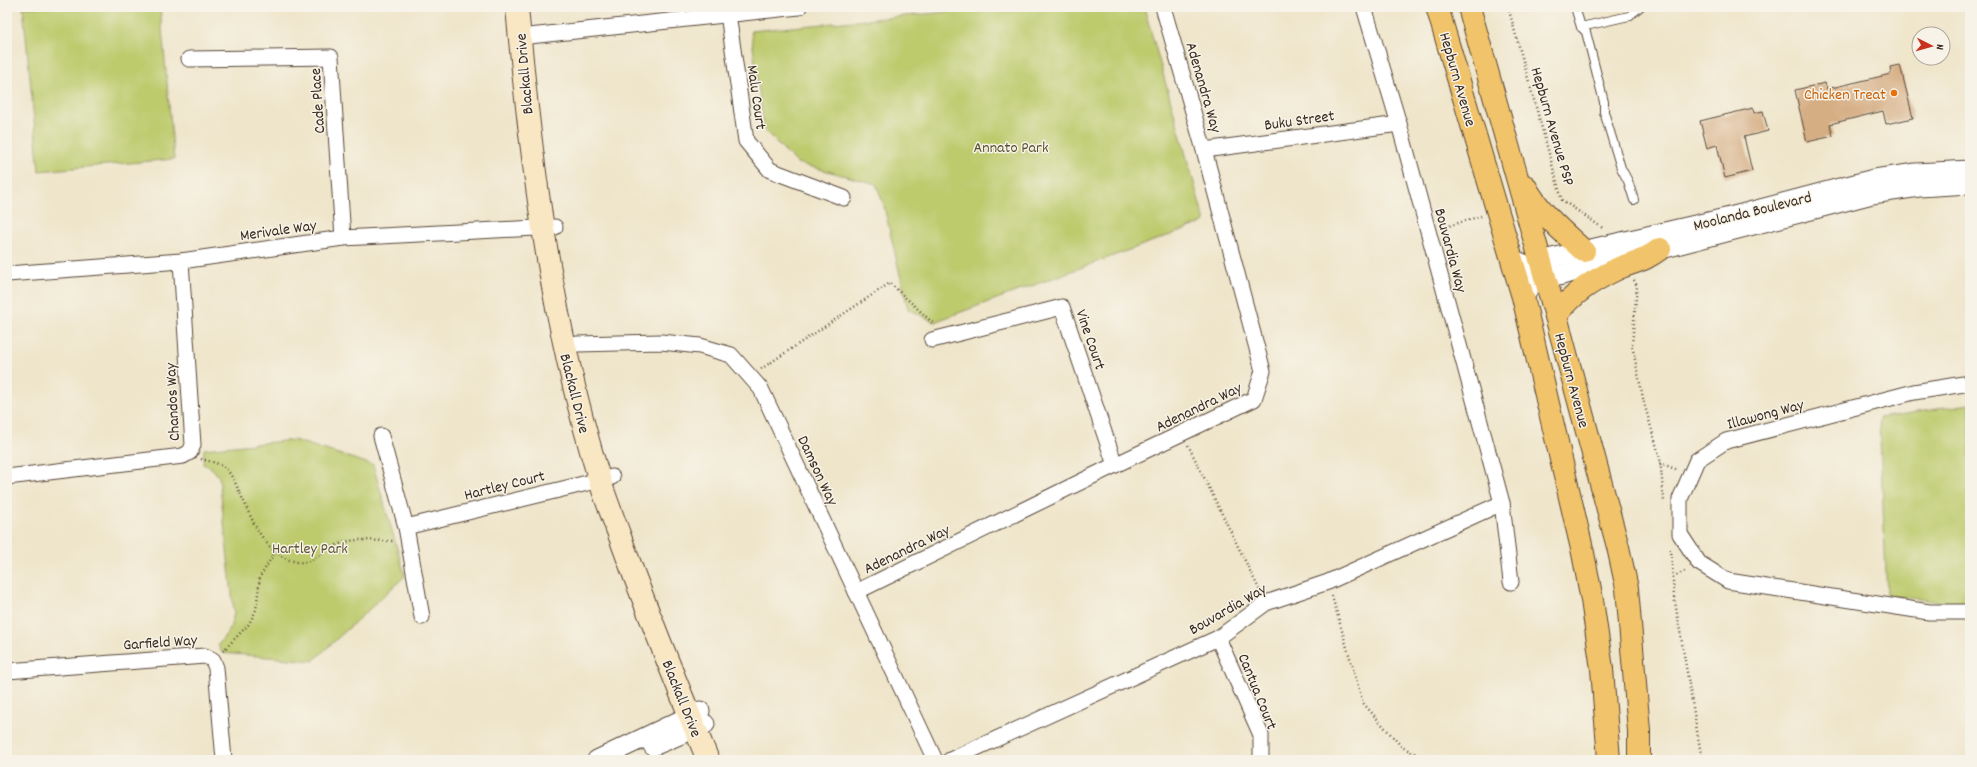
<svg xmlns="http://www.w3.org/2000/svg" width="1977" height="767" font-family="Dekko,sans-serif">
  <style>
    .green { fill: #bdcb6d; stroke: #7c7a46 }
    .building { fill: #d6ae84 }
    .lines { fill: none; stroke-linecap: round; stroke-linejoin: round }
    .service-casing { stroke: #564638; stroke-width: 10 }
    .minor-casing { stroke: #564638; stroke-width: 17 }
    .tertiary-casing { stroke: #564638; stroke-width: 21 }
    .secondary-casing { stroke: #564638; stroke-width: 24 }
    .primary-casing { stroke: #564638; stroke-width: 24 }
    .path { stroke: #564638; stroke-width: 2.5; stroke-dasharray: 1 3; stroke-linecap: butt }
    .service { stroke: #fff; stroke-width: 8 }
    .minor { stroke: #fff; stroke-width: 15 }
    .tertiary { stroke: #fff; stroke-width: 19 }
    .secondary { stroke: #f9e7c3; stroke-width: 22 }
    .primary { stroke: #f1c36a; stroke-width: 22 }
    .food-dot { fill: #e8710a; stroke: #f7f3e8; stroke-width: 1.5 }
    .labels { text-anchor: middle; stroke-width: 3; stroke-linejoin: round; paint-order: stroke }
    .street-label { font-size: 16px; fill: #3b2a1e; stroke: #f7f3e8 }
    .food-label { font-size: 16px; fill: #c56008; stroke: #f7f3e8; text-anchor: end }
    .park-label { font-size: 16px; fill: #5c5232; stroke: #f7f3e8 }
  </style>
  <rect width="100%" height="100%" fill="#f7f3e8"/>
  <filter id="ink" filterUnits="userSpaceOnUse"><feTurbulence type="fractalNoise" baseFrequency=".025" numOctaves="2"/><feDisplacementMap in="SourceGraphic" scale="8" xChannelSelector="R" yChannelSelector="G"/><feConvolveMatrix kernelMatrix="1 2 1 2 8 2 1 2 1" color-interpolation-filters="sRGB"/></filter>
  <filter id="wash" filterUnits="userSpaceOnUse"><feTurbulence type="fractalNoise" baseFrequency=".012" numOctaves="4" result="noise"/><feDisplacementMap in="SourceGraphic" scale="16" xChannelSelector="R" yChannelSelector="G"/><feGaussianBlur stdDeviation="0.9" result="paint"/><feColorMatrix in="noise" values="0 0 0 0 0 0 0 0 0 0 0 0 0 0 0 0 0 1.4 0 .05"/><feComposite in="paint" operator="in"/></filter>
  <g filter="url(#wash)">
    <rect width="100%" height="100%" fill="#efe5ca"/>
    <g class="green">
      <path d="M23,7h137l14,152 -135,12z"/>
      <path d="M998,7h146l61,215 -271,100 -26,-13 -25,-107 -7,-18 -79,-21 -33,-33 -13,-99z"/>
      <path d="M1970,404v198h-29l-54,-7 -8,-177z"/>
      <path d="M294,440l79,25 32,111 -92,85 -91,-8 -4,-8 12,-16 4,-16 -15,-136 -7,-9 -9,-4 1,-15z"/>
    </g>
    <g id="blocks">
      <g class="building">
        <path d="M1900,65l13,53 -27,6 -3,-13 -53,13 3,12 -26,6 -12,-52 30,-7 2,6 64,-15 -1,-7z"/>
        <path d="M1753,108l1,5 9,-2 5,20 -24,6 8,34 -27,7 -8,-33 -10,3 -7,-27z"/>
      </g>
    </g>
  </g>
  <g filter="url(#ink)">
    <use href="#blocks" fill-opacity="0" stroke="#564638" stroke-width="1"/>
    <g class="lines">
      <g class="service-casing">
        <g id="service">
          <path d="M1575,7l6,20 5,5 18,70v10l17,56 7,13 6,19"/>
          <path d="M1581,27l48,-11 11,-9"/>
        </g>
      </g>
      <g class="minor-casing">
        <g id="minor">
          <path d="M728,14l18,127 24,29 74,28"/>
          <path d="M520,37l279,-30"/>
          <path d="M189,59l142,-2 12,181"/>
          <path d="M1204,150l195,-26"/>
          <path d="M7,274l174,-13 162,-23 212,-11"/>
          <path d="M932,340l130,-33 53,158"/>
          <path d="M564,347l13,-3 84,-2 39,4 31,9 30,34 174,371"/>
          <path d="M1970,383l-56,9 -188,49 -29,19 -17,39v35l19,29 29,18 201,31h41"/>
          <path d="M381,436l25,91 16,90"/>
          <path d="M7,477l176,-21 7,-4 3,-7 -12,-184"/>
          <path d="M1502,503l9,79"/>
          <path d="M406,527l206,-50"/>
          <path d="M856,592l259,-127 139,-66 9,-28 -59,-221 -41,-143"/>
          <path d="M1218,638l43,97v25"/>
          <path d="M7,671l198,-15 8,4 3,8 8,92"/>
          <path d="M950,760l268,-122 48,-35 62,-21 174,-79 -103,-379 -35,-117"/>
        </g>
      </g>
      <g class="tertiary-casing">
        <g id="tertiary">
          <path d="M1512,259l42,18 318,-83 47,-7 51,-3"/>
          <path d="M1523,297l29,-39 178,-41 144,-38 42,-6 54,-3"/>
          <path d="M653,746l52,-22"/>
          <path d="M597,760l103,-49"/>
        </g>
      </g>
      <g class="secondary-casing">
        <path id="secondary" d="M517,7c14,159 35,318 82,471 6,19 13,37 20,56 27,76 58,151 89,226"/>
      </g>
      <g class="primary-casing">
        <g id="primary">
          <path d="M1437,7l86,290 60,256 9,47 10,69 7,91"/>
          <path d="M1469,7l87,309 62,231 9,41 12,143v29"/>
          <path d="M1525,186c14,26 37,45 59,65"/>
          <path d="M1556,316c18,-24 36,-35 63,-48 17,-7 25,-7 41,-19"/>
        </g>
      </g>
      <g class="path">
        <path d="M1508,7l54,193 42,29"/>
        <path d="M1442,228l39,-12"/>
        <path d="M1634,280l3,6 -5,59 12,58 16,55 4,43"/>
        <path d="M761,369l129,-86 45,42"/>
        <path d="M1188,445l72,146"/>
        <path d="M201,459c7,2 18,4 23,8 8,7 12,18 16,26 11,24 24,61 53,68 17,5 25,-6 38,-13 23,-13 39,-6 63,-7"/>
        <path d="M1660,463l18,7"/>
        <path d="M1671,549l3,47 28,164"/>
        <path d="M1673,577l14,-7"/>
        <path d="M1332,596l31,107 39,44 26,13"/>
        <path d="M223,651l26,-27 7,-14 4,-33 15,-25"/>
      </g>
      <use href="#service" class="service"/>
      <use href="#minor" class="minor"/>
      <use href="#tertiary" class="tertiary"/>
      <use href="#secondary" class="secondary"/>
      <use href="#primary" class="primary"/>
    </g>
  </g>
  <circle class="food-dot" cx="1894" cy="93" r="4"/>
  <g class="labels">
    <g class="street-label">
      <text transform="translate(523 74) rotate(-95)" y="6">Blackall Drive</text>
      <text transform="translate(1459 79) rotate(74)" y="6">Hepburn Avenue</text>
      <text transform="translate(1205 87) rotate(74)" y="6">Adenandra Way</text>
      <text transform="translate(758 97) rotate(82)" y="6">Malu Court</text>
      <text transform="translate(316 101) rotate(-94)" y="6">Cade Place</text>
      <text transform="translate(1299 119) rotate(-8)" y="6">Buku Street</text>
      <text transform="translate(1554 126) rotate(74)" y="6">Hepburn Avenue PSP</text>
      <text transform="translate(1752 210) rotate(-14)" y="6">Moolanda Boulevard</text>
      <text transform="translate(278 229) rotate(-8)" y="6">Merivale Way</text>
      <text transform="translate(1452 250) rotate(75)" y="6">Bouvardia Way</text>
      <text transform="translate(1092 339) rotate(71)" y="6">Vine Court</text>
      <text transform="translate(1573 380) rotate(75)" y="6">Hepburn Avenue</text>
      <text transform="translate(576 393) rotate(76)" y="6">Blackall Drive</text>
      <text transform="translate(171 402) rotate(-93)" y="6">Chandos Way</text>
      <text transform="translate(1198 406) rotate(-26)" y="6">Adenandra Way</text>
      <text transform="translate(1765 413) rotate(-15)" y="6">Illawong Way</text>
      <text transform="translate(819 470) rotate(65)" y="6">Damson Way</text>
      <text transform="translate(504 484) rotate(-14)" y="6">Hartley Court</text>
      <text transform="translate(906 548) rotate(-26)" y="6">Adenandra Way</text>
      <text transform="translate(1227 608) rotate(-30)" y="6">Bouvardia Way</text>
      <text transform="translate(160 641) rotate(-4)" y="6">Garfield Way</text>
      <text transform="translate(1259 691) rotate(68)" y="6">Cantua Court</text>
      <text transform="translate(683 698) rotate(68)" y="6">Blackall Drive</text>
    </g>
    <g class="food-label">
      <text x="1886" y="99">Chicken Treat</text>
    </g>
    <g class="park-label">
      <text x="1011" y="152">Annato Park</text>
      <text x="310" y="553">Hartley Park</text>
    </g>
  </g>
  <rect width="1977" height="767" fill="none" stroke="#f7f3e8" stroke-width="24"/>
  <g transform="translate(1931 46) rotate(96)"><circle r="19" fill="#f7f3e8" stroke="#aca397"/>
  <path d="M0-3L7 15L0 10L-7 15Z" fill="#c8321e"/>
  <text y="-6" font-size="11" font-weight="bold" text-anchor="middle" fill="#3b2a1e">N</text>
  </g>
</svg>
